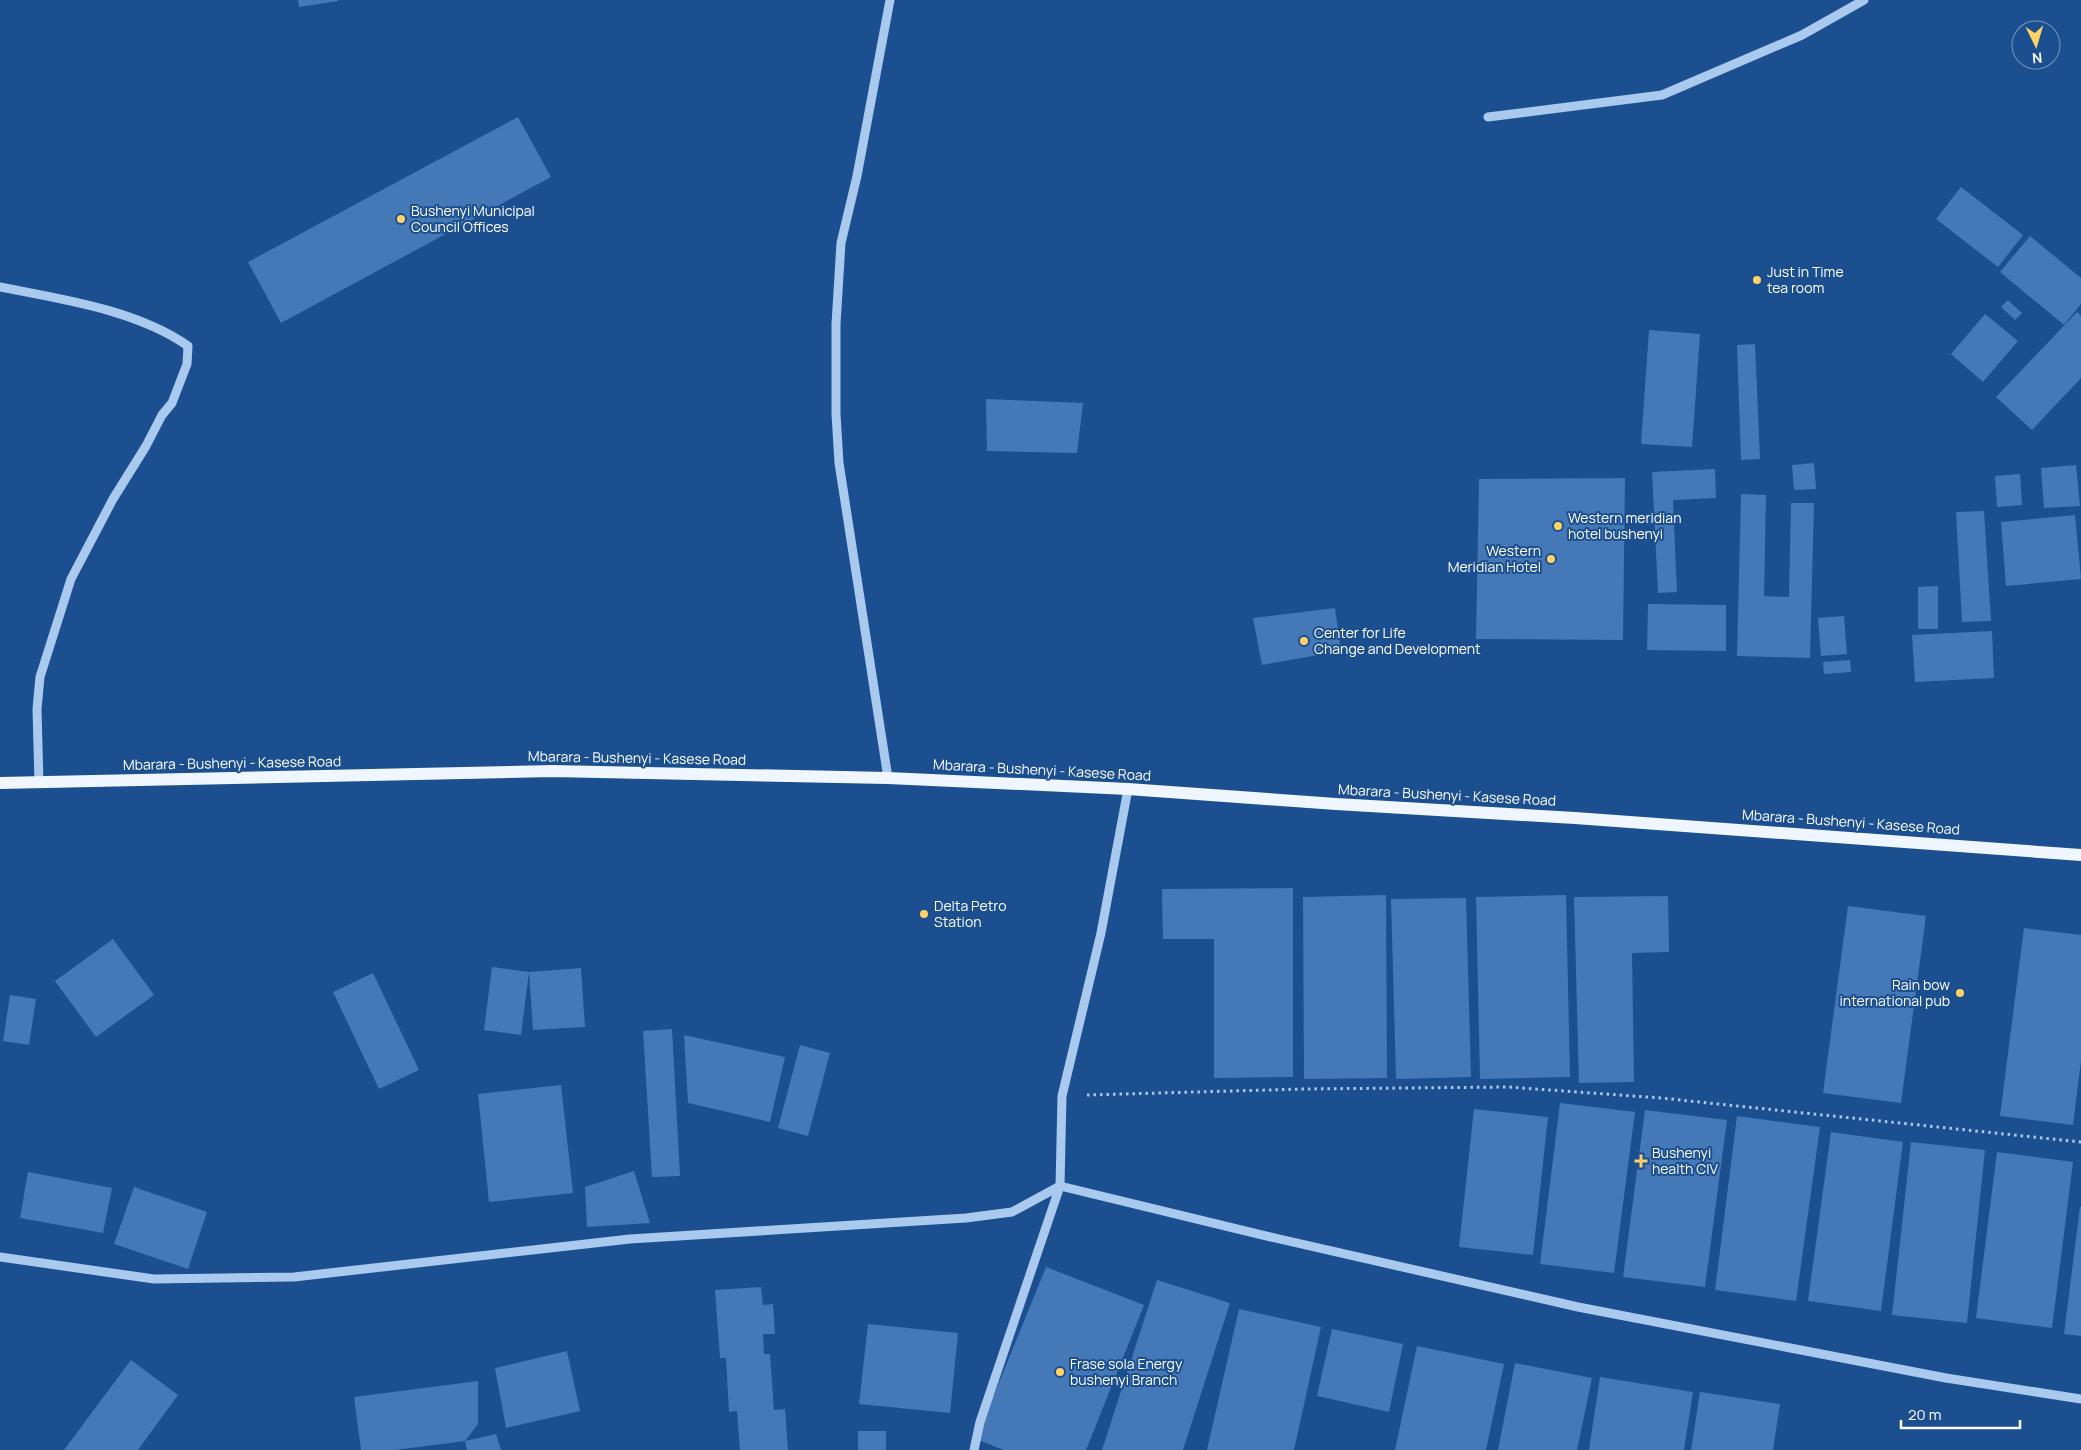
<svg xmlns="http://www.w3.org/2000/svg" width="2081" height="1450" font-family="Manrope,sans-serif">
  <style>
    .building { fill: #4478b7 }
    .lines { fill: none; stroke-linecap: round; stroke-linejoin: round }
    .path { stroke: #a9c9ee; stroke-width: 3; stroke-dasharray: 2.5 4; stroke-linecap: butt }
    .minor { stroke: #a9c9ee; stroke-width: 9 }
    .major { stroke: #f0f6ff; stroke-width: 12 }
    .poi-dot { fill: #ffd166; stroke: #1b4f8f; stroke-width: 2 }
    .labels { text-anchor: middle; stroke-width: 4; stroke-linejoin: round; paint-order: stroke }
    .poi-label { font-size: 14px; fill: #fff; stroke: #1b4f8f; text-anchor: start }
    .street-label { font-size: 14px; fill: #fff; stroke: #1b4f8f }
  </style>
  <rect width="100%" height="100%" fill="#1b4f8f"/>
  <g class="building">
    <path d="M298,0h40v1l-39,6z"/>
    <path d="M518,117l33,60 -270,146 -33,-61z"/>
    <path d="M1961,187l62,48 -25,32 -62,-48z"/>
    <path d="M2030,236l51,42v26l-17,21 -64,-53z"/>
    <path d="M2008,300l14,13 -7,7 -14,-13z"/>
    <path d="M2077,312l4,4v62l-49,52 -36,-33z"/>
    <path d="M1985,314l33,27 -35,41 -32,-28z"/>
    <path d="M1649,330l51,4 -8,113 -51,-3z"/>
    <path d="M1755,344l5,115 -19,1 -4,-115z"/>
    <path d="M986,399l97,4 -6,50 -90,-2z"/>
    <path d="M1814,463l2,26 -22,1 -2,-25z"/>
    <path d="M2076,465l4,41 -36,2 -3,-40z"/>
    <path d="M1715,469l1,29 -43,2 4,92 -19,1 -6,-121z"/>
    <path d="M2020,474l2,31 -25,2 -2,-31z"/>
    <path d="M1625,478l-2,162 -147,-1 3,-160z"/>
    <path d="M1741,494l25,1 -2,101 25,1 2,-94h23l-4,155 -73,-2z"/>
    <path d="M1984,511l7,110 -29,1 -6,-110z"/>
    <path d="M2075,515l6,64 -75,7 -5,-64z"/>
    <path d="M1938,586v43h-20v-42z"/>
    <path d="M1648,604l78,1v46l-79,-1z"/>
    <path d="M1335,608l6,43 -79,14 -9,-47z"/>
    <path d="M1844,616l3,38 -26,2 -3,-38z"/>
    <path d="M1992,631l2,47 -79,4 -3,-47z"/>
    <path d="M1850,660l1,12 -27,2 -1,-12z"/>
    <path d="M1293,888v189l-79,1v-139h-51l-1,-50z"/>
    <path d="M1386,895l1,183 -83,1 -1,-182z"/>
    <path d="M1566,895l4,182 -90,2 -4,-182z"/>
    <path d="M1668,896l1,56 -37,1 2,129 -55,1 -5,-186z"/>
    <path d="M1466,898l5,179 -75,2 -5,-180z"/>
    <path d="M1848,906l78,10 -25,187 -78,-10z"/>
    <path d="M2024,928l57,7v126l-8,64 -73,-9z"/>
    <path d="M113,939l41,56 -58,42 -41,-56z"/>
    <path d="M492,967l37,5 -8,63 -37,-5z"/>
    <path d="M581,968l4,59 -52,3 -4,-58z"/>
    <path d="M373,973l46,97 -40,19 -46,-97z"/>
    <path d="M10,995l26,4 -7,46 -26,-4z"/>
    <path d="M672,1029l8,147 -28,1 -9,-146z"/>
    <path d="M684,1035l101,22 -15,65 -82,-19z"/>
    <path d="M800,1045l30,8 -22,83 -30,-8z"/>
    <path d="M561,1085l12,108 -84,9 -11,-108z"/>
    <path d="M1560,1103l75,9 -21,161 -74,-9z"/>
    <path d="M1474,1109l74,8 -15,138 -74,-8z"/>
    <path d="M1645,1110l82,10 -22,167 -82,-10z"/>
    <path d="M1737,1116l83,11 -24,174 -81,-11z"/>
    <path d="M1831,1132l72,10 -22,169 -73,-10z"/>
    <path d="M1911,1142l74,8 -18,173 -75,-8z"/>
    <path d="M1997,1152l76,10 -21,166 -76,-10z"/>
    <path d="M634,1171l16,52 -63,4 -2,-40z"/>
    <path d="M28,1172l84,16 -9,45 -83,-15z"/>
    <path d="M134,1187l73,25 -19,57 -74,-25z"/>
    <path d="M2080,1207h1v129l-17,-2z"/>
    <path d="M1046,1267l98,38 -58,145h-82l-28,-11z"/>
    <path d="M1157,1280l73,23 -47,147h-81z"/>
    <path d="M761,1287l2,18 10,-1 2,30h-12l1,20h6l4,56 11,-1 3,41h-48l-3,-39 -8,1 -3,-54h-6l-5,-68z"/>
    <path d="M1239,1309l82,18 -27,123h-87z"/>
    <path d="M868,1324l90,9 -8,80 -91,-9z"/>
    <path d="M1332,1329l71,15 -14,68 -72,-16z"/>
    <path d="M1417,1346l87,18 -18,86h-91z"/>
    <path d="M567,1351l13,60 -74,17 -11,-60z"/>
    <path d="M131,1360l47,35 -40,55h-74z"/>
    <path d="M1515,1363l77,15 -15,72h-79z"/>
    <path d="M1600,1377l93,15 -9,58h-95z"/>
    <path d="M478,1381v43l-13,17 -70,9h-34l-7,-53z"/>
    <path d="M1700,1392l80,12 -7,46h-82z"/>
    <rect x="858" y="1431" width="28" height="19"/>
    <path d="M496,1434l5,16h-34l-2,-9z"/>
  </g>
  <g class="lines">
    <path class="path" d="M1087,1095l217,-6 204,-2 153,11 420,44"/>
    <g class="minor">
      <path d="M1488,117l174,-22 140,-60 62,-35"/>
      <path d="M0,287c61,12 137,23 188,59l-1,18 -15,39 -10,12 -16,31 -33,53 -42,80 -31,98 -3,32 2,74"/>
      <path d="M888,778l-49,-315 -3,-49v-90l5,-81 16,-67 33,-176"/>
      <path d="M0,1257l154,22 140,-2 336,-38 336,-21 46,-6 48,-26 215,52 303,69 368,71 135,21"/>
      <path d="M974,1450l6,-28 80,-236 2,-90 39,-163 27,-144"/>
    </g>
    <path class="major" d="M0,783l552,-12 336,7 240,11 208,15 239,14 506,37"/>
  </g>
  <g class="poi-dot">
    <circle cx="401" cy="219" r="5"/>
    <circle cx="1757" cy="280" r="5"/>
    <circle cx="1558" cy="526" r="5"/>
    <circle cx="1551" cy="559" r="5"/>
    <circle cx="1304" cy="641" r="5"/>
    <circle cx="924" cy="914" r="5"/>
    <circle cx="1960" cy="993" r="5"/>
    <path d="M1638.5 1153.5h5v5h5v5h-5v5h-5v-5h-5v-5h5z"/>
    <circle cx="1060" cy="1372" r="5"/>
  </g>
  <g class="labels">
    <g class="poi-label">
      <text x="411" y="216">Bushenyi Municipal<tspan x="411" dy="16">Council Offices</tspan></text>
      <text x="1767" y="277">Just in Time<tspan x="1767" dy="16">tea room</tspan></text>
      <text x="1568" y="523">Western meridian<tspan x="1568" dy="16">hotel bushenyi</tspan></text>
      <text x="1541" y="556" text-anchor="end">Western<tspan x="1541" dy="16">Meridian Hotel</tspan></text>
      <text x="1314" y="638">Center for Life<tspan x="1314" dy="16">Change and Development</tspan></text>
      <text x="934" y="911">Delta Petro<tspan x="934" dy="16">Station</tspan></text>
      <text x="1950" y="990" text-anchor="end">Rain bow<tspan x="1950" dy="16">international pub</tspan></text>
      <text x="1652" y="1158">Bushenyi<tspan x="1652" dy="16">health CIV</tspan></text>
      <text x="1070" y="1369">Frase sola Energy<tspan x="1070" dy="16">bushenyi Branch</tspan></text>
    </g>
    <g class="street-label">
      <text transform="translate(637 758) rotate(1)" y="5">Mbarara - Bushenyi - Kasese Road</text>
      <text transform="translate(232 763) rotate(-1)" y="5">Mbarara - Bushenyi - Kasese Road</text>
      <text transform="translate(1042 770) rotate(3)" y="5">Mbarara - Bushenyi - Kasese Road</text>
      <text transform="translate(1447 795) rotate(3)" y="5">Mbarara - Bushenyi - Kasese Road</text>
      <text transform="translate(1851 822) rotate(4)" y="5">Mbarara - Bushenyi - Kasese Road</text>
    </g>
  </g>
  <g transform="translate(2036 45) rotate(175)"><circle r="24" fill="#1b4f8f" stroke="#7695bc"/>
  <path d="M0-4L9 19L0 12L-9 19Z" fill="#ffd166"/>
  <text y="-8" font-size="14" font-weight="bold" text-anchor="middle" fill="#ffffff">N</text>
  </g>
  <path d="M1901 1420v8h119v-8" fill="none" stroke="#ffffff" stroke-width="2.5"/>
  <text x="1908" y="1420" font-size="15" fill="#ffffff" stroke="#1b4f8f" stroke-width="4" paint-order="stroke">20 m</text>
</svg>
